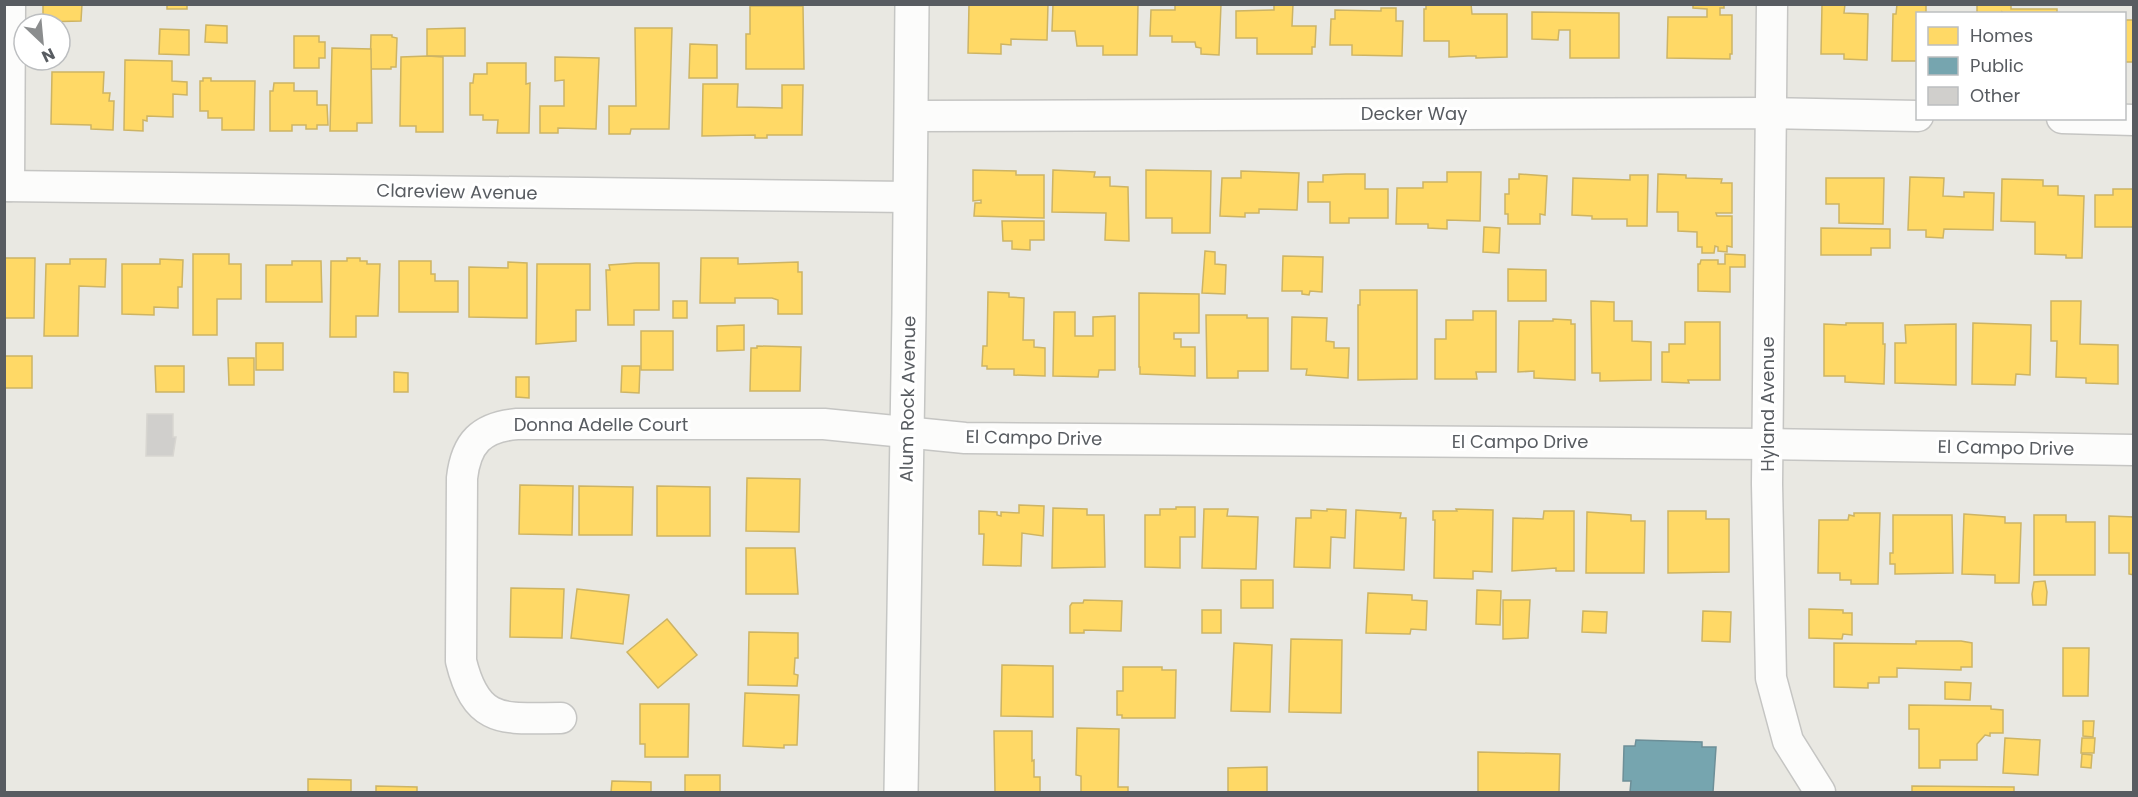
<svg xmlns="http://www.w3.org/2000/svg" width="2138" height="797" font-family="Poppins,sans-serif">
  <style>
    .homes { fill: #ffd966; stroke: #cdb464; stroke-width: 1.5 }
    .public { fill: #76a5af; stroke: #6d8f98; stroke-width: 1.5 }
    .building { fill: #d0cfcc; stroke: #d8d6d1; stroke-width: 1.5 }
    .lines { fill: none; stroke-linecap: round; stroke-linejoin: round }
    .minor-casing { stroke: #c5c5c3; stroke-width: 33 }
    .secondary-casing { stroke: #c5c6c4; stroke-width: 36 }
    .minor { stroke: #fcfcfb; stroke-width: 30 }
    .secondary { stroke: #fcfcfb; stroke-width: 33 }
    .labels { text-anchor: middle; stroke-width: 6; stroke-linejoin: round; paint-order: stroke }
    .street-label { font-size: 18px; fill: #585c61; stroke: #fff }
  </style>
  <rect width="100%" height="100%" fill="#e9e8e2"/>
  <g class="homes">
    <path d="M43,4h39l-1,17 -38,1z"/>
    <rect x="167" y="4" width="20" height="5"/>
    <path d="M969,4h79l-1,36 -36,-1v6l-10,-1v10l-33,-1z"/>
    <path d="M1053,4h85l-1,51h-34v-9h-26l-2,-15h-23z"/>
    <path d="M1175,4h46l-2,51 -18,-1v-6l-5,-1 -1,-5h-23v-6h-22l1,-26h24z"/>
    <path d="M1274,4h19l-1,22h24l-1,21h-3v7h-55v-16h-21v-27l38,-1z"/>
    <path d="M1426,4h45l1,10h35v43l-31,1v-2h-8l-19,1v-16h-25v-32h2z"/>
    <path d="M1693,4h31v4h-4v7h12v39h-2v5l-63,-1 1,-41h39v-8l-14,-1z"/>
    <path d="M1822,4h23l-1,9 24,1 -1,46 -23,-1v-5h-23z"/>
    <path d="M1897,4h29v10h-8v47h-26l1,-47h3z"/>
    <path d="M1977,4h34v5h46v5h-52l-3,-2v2h-23l-2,-2z"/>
    <path d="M750,6h53l1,63h-58v-35h4z"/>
    <path d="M1381,8h15v13h7l-1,35 -50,-1v-10h-22l1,-26h4v-9l46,1z"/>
    <path d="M1532,12l87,1v45h-49v-28h-11l-1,10 -26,-1z"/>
    <rect x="2124" y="20" width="10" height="42"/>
    <path d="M206,25l21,1v17l-22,-1z"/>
    <path d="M465,28v28h-38v-27z"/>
    <path d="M635,28h37l-3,101h-38l-1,5h-21v-28h27z"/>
    <path d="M160,29l29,1v25l-30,-1z"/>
    <path d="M371,35h21v2l5,1 -1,29h-5v2h-21z"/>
    <path d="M294,36h25v6h6v16h-6v10h-25z"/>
    <path d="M690,44l27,1v33h-28z"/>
    <path d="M332,48l39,1 1,74h-15v8h-27z"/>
    <path d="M428,56l15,1v75h-27v-6h-16l1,-69z"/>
    <path d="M555,57l44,1 -3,71 -38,-1v5h-18v-27h24v-26l-9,1z"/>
    <path d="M125,60l47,1v20l15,1v13l-14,-1v23l-26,-1v5l-4,-1v11l-19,-1z"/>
    <path d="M487,63h39v21l4,-1 -1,50h-32l1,-13h-15v-5h-13v-32h3l1,-9h13z"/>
    <path d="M52,72h52l-1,21h7l-1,8h5l-1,29 -22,-1v-4l-40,-1z"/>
    <path d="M203,78h8v3h44l-1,49h-32v-12h-14v-7h-8v-30h3z"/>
    <path d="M274,83h20v8h23v14h10l1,20h-11v4h-11v-4h-14v6h-22v-40h3z"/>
    <path d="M703,84h35l-1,23 45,1v-23h21l-1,50h-35v3h-12v-3l-53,1z"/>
    <path d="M973,170l43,1v4h28v43l-70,-2 1,-13h6v-3l-8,1z"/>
    <path d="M1053,170l42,2 -1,5h16v9l18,1 1,54 -24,-1 1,-27 -54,-1z"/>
    <path d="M1146,170l65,1 -1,62h-38v-15h-26z"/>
    <path d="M1241,171l58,2 -2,37 -38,-1v4h-14v4l-25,-1 2,-38h19z"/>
    <path d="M1447,172h34l-1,49 -33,-1v9l-19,-1v-4h-32l1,-36h26v-6h24z"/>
    <path d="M1346,174h19v15h23v29h-39v5h-19v-21h-22v-20h15v-7z"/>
    <path d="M1519,174l28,2 -2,39 -5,-1v10h-32v-10h-3v-20h4v-15h10z"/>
    <path d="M1658,174l28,1v3l36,1 -1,4h11v30h-16l1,3h15v31l-5,-1v6l-9,-1v-4l-3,-1 -1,7h-12v-6h-5v-15l-19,-1v-19h-21z"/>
    <path d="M1630,175h18l-1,51h-20v-7h-35v-3l-20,-1 1,-37 57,2z"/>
    <path d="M1910,177l34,1 -1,18 21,1v-5l30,1 -1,37 -49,-1 -1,9 -17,-1v-7h-18z"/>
    <path d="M1826,178h58l-1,46 -44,-1v-19h-13z"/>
    <path d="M2002,179l41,1v6h15v9l26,1 -2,62h-16v-3l-31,-1v-32l-34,-1z"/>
    <path d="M2113,189h21v38h-39v-32h18z"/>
    <path d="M1002,221h42v19h-14v10l-18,-1v-8h-9z"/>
    <path d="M1484,227l16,1 -1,25 -16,-1z"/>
    <path d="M1821,228l69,1v19h-19v7h-50z"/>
    <path d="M1205,251l10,1v12l11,1 -1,29 -23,-1z"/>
    <path d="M193,254h36v10h12v35h-24v36h-24z"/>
    <path d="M1725,254l20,1v12h-15v25l-32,-1v-27h2l1,-4h17v4h7z"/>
    <path d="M1283,256l40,1 -1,35 -12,-1 -1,4 -7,-1v-3h-20z"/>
    <path d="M4,258h31l-1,60h-30z"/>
    <path d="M347,258h13v3h7v3h13l-2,52h-22v21h-26l1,-76h16z"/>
    <path d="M701,258h37v6l60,-2v10h4v42h-24v-14l-6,-2h-37v5h-35z"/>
    <path d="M70,259h36l-1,28 -26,-1 -1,50h-34l2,-72h24z"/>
    <path d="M160,259l23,1 -1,27h-4v21l-24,-1v8l-32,-1v-50h38z"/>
    <path d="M292,261h29l1,41h-56v-37h26z"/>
    <path d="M399,261h32v13h4v7h23v31h-59z"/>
    <path d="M508,262l19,1v55l-58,-1v-50l39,1z"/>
    <path d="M636,263h23v47h-25v15h-26l-2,-55h4l-1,-5z"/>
    <path d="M537,264h53v46h-14v31l-40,3z"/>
    <path d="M1508,269l38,1v31h-38z"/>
    <path d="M1360,290h57v89l-59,1v-75h2z"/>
    <path d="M988,292l21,1v4l15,1 -1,42h11v7l11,1v28l-31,-1v-6h-27v-3h-5l1,-20h4z"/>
    <path d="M1139,293l60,1v39h-25v6h7v8h14v29l-55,-2v-7h-1z"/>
    <rect x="673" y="301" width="14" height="17"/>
    <path d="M1591,301l23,1v19h18v20l19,1v38l-51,1v-8h-8z"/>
    <path d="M2051,301h30l-1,43 38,1v39l-32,-1v-5l-30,-1 1,-36h-6z"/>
    <path d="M1473,311h23v61h-20l1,7h-42v-40h11v-19h27z"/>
    <path d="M1054,312h21v24h18v-19l22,-1v54h-16l-1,7 -45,-1z"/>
    <path d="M1206,315h41v3h21v53h-30v7h-31z"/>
    <path d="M1292,317l35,1 -1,23 8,1v6h15l-1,30 -42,-3 1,-6h-16z"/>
    <path d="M1553,319l18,1v4h4v56l-41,-2v-7l-16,1 1,-51h34z"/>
    <path d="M1685,322h35v58h-32l1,3 -27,-1v-30h7v-8h16z"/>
    <path d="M1846,323h37v21h2l-1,40 -39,-2v-6h-21v-52l22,1z"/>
    <path d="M1973,323l58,2 -1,50 -14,-1 -1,11 -43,-1z"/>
    <path d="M1956,324v61l-61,-2v-40h11l-1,-18z"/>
    <path d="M744,325v25l-27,1v-25z"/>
    <rect x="641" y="331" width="32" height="39"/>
    <rect x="256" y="343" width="27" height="27"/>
    <path d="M757,346l44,1 -1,44h-50l1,-43h6z"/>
    <rect x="4" y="356" width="28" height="32"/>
    <path d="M228,358h26v27h-25z"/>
    <path d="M155,366h29v26h-28z"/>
    <path d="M622,366h18l-1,27 -18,-1z"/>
    <path d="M394,372l14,1v19h-14z"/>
    <path d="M516,377h13v21l-13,-1z"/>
    <path d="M747,478l53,1 -1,53 -53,-1z"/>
    <path d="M520,485l53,1 -1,49 -53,-1z"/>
    <path d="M579,486l54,1 -1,48h-53z"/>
    <path d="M657,486l53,1v49h-53z"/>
    <path d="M1019,505l25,1 -1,30 -21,-3 -1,33 -38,-1 1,-31h-5v-23l18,1v3l4,1v-4l18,1z"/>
    <path d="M1176,507h19v30h-15v31l-35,-1v-52h15v-6h16z"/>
    <path d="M1053,508l34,1v6h17l1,52 -53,1z"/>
    <path d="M1204,509h24l-1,7 31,1 -2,52 -54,-1z"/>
    <path d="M1327,509l19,1 -1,28 -14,-1 -1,31 -36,-1 2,-49h15v-8l16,1z"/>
    <path d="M1456,509l37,1 -1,62 -19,-1v8l-39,-1 1,-58h-2v-9h24z"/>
    <path d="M1356,510l45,3 -1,5h6l-2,52 -50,-2z"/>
    <path d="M1544,511h30v60h-18v-3l-44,3 1,-53 30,1z"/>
    <path d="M1668,511h38v8h23v53l-61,1z"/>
    <path d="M1587,512l44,3v6h14l-1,52h-58z"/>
    <path d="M1854,513h26l-2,71h-27v-4h-11v-7h-22l1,-53h29l1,-5 5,1z"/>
    <path d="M1964,514l41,3v6h16l-2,60h-24v-8l-33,-1z"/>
    <path d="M1893,515h59l1,58 -58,1v-10h-5v-11h3z"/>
    <path d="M2034,515h32v7h29v53h-61z"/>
    <path d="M2109,516l25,1v58l-5,-1v-21h-20z"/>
    <path d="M746,548h49l3,46h-52z"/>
    <rect x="1241" y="580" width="32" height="28"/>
    <path d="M2045,581l2,11 -1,13h-13l-1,-11 2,-12z"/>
    <path d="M511,588l53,1 -2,49 -52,-1z"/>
    <path d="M577,589l52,6 -6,49 -52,-6z"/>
    <path d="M1477,590l24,1 -1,34 -24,-1z"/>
    <path d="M1368,593l44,2v5l15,1 -1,29 -15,-1 -1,5 -44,-1z"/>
    <path d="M1084,600l38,1 -1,30 -37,-1v3h-14v-27l2,-3h11z"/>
    <path d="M1503,600h27l-2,38 -25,1z"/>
    <path d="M1809,609l34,1v3h9v22l-9,-1 -1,5 -33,-1z"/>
    <rect x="1202" y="610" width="19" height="23"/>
    <path d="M1583,611l24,1 -1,21 -24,-1z"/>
    <path d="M1703,611l28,1 -1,30 -28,-1z"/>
    <path d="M667,619l30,36 -39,33 -31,-36z"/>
    <path d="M749,632l49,1v25h-3l-1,16 4,1 -1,11 -49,-1z"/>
    <path d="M1291,639l51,1 -1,73 -52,-1z"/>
    <path d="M1916,641h45l11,2v24h-11v3l-64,-2v9h-18v6h-11v5l-34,-1v-44l82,1z"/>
    <path d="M1234,643l38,2 -2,67 -39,-1z"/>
    <path d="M2063,648h26l-1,48h-25z"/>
    <path d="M1002,665l51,1v51l-52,-1z"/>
    <path d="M1123,667h39v3h14l-1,48h-53v-3h-5v-24h6z"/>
    <path d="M1945,682l26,1 -1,17 -25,-1z"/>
    <path d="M745,693l54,2 -2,50h-13v3l-41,-2z"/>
    <path d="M640,704h49l-1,53h-43v-13h-5z"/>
    <path d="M1909,705l82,1v3l12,1v23h-13v3l-5,-1 -8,9v16h-37v8h-21v-39h-10z"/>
    <path d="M2083,721h11l-1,16 -10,-1z"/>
    <path d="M1077,728l42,1 -1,58h10v5h-47v-16l-5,-1z"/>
    <path d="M994,731h38v30l2,-1v17h6v15h-45z"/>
    <path d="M2005,738l35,2 -2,35 -35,-2z"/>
    <path d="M2082,738h13l-1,15h-13z"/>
    <path d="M1478,752l82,2 -1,38h-81z"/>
    <path d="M2082,754l10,1 -1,13 -10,-1z"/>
    <path d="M1267,767v25h-39v-24z"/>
    <rect x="685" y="775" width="35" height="17"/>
    <path d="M308,779l43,1v12h-43z"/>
    <path d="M612,781l39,1v10h-40z"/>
    <path d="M376,786l41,1v5h-41z"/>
    <path d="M1912,786l102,1v5h-102z"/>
  </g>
  <path class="public" d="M1636,740l66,2v5h14l-3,45h-83l1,-11h-8l1,-35h11z"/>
  <path class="building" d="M147,414h26v23h3l-3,19h-27z"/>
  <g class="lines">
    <g class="minor-casing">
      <g id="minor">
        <path d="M1772,4l-5,480 4,194 17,63 32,51"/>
        <path d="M911,116l859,-3 148,3"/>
        <path d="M2062,118l72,2"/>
        <path d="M4,186l905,11"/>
        <path d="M9,186l1,-182"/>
        <path d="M561,718c-56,0 -84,8 -100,-57l1,-183c4,-35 19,-51 55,-54h307l141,14 803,6 366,6"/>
      </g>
    </g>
    <g class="secondary-casing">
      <path id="secondary" d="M901,792l8,-479 3,-309"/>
    </g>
    <use href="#minor" class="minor"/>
    <use href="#secondary" class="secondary"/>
  </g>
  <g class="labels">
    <g class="street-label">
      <text x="1414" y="120">Decker Way</text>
      <text transform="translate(457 192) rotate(1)" y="6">Clareview Avenue</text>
      <text transform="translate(908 399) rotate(-89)" y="6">Alum Rock Avenue</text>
      <text transform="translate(1768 404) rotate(-90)" y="6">Hyland Avenue</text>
      <text x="601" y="431">Donna Adelle Court</text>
      <text transform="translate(1034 438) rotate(1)" y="6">El Campo Drive</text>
      <text x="1520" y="448">El Campo Drive</text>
      <text transform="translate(2006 448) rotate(1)" y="6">El Campo Drive</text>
    </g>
  </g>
  <rect width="2138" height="797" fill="none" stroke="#585c61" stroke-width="12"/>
  <rect x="1916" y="12" width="210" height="108" fill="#ffffff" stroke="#bcbec0" stroke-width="1.5"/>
  <rect x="1928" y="27" width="30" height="18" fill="#ffd966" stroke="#bcbec0" stroke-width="1.5"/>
  <text x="1970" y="42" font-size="18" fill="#585c61">Homes</text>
  <rect x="1928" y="57" width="30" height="18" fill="#76a5af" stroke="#bcbec0" stroke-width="1.5"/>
  <text x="1970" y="72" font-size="18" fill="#585c61">Public</text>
  <rect x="1928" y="87" width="30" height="18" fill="#d0cfcc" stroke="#bcbec0" stroke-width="1.5"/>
  <text x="1970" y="102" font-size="18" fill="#585c61">Other</text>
  <g transform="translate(42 42) rotate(154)"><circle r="28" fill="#ffffff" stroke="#bcbec0" stroke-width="1.5"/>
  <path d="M0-4.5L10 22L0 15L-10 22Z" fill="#8b8d8e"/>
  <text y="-9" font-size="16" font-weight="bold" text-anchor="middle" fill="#585c61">N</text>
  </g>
</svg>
